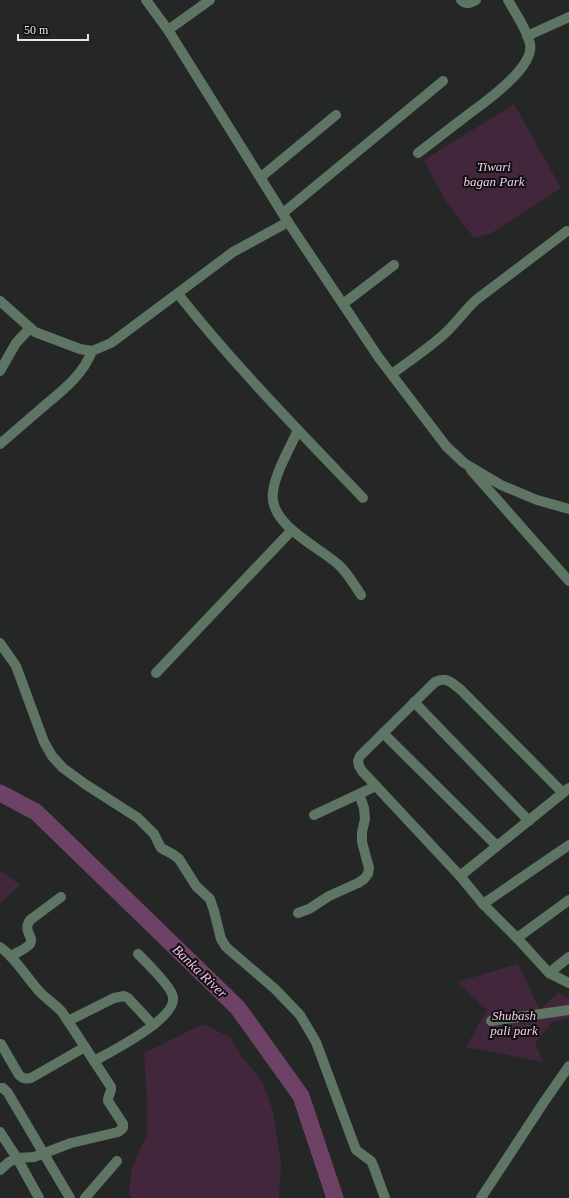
<svg xmlns="http://www.w3.org/2000/svg" width="569" height="1198" font-family="'Times New Roman',serif">
  <style>
    .green { fill: #41263c }
    .lines { fill: none; stroke-linecap: round; stroke-linejoin: round }
    .river { stroke: #6e4266; stroke-width: 17 }
    .minor { stroke: #5f7564; stroke-width: 10 }
    .labels { text-anchor: middle; stroke-width: 4; stroke-linejoin: round; paint-order: stroke }
    .park-label { font-size: 13px; font-style: italic; fill: #f7cbed; stroke: #0e100f }
    .water-label { font-size: 14px; font-style: italic; fill: #f7bdeb; stroke: #0e100f }
  </style>
  <rect width="100%" height="100%" fill="#242725"/>
  <g class="green">
    <path d="M514,104l47,84 -71,46 -16,4 -29,-38 -21,-40z"/>
    <path d="M0,870l20,15 -20,19z"/>
    <path d="M518,964l22,46 18,-18 11,7v19l-17,4 -17,21 8,19 -77,-15 21,-37 -30,-28z"/>
    <path d="M203,1024l27,13 12,20 21,25 10,29 8,52 -2,35h-147l-3,-4 3,-27 15,-32v-35l-3,-47z"/>
  </g>
  <g class="lines">
    <path class="river" d="M0,793l36,19 202,196 63,88 34,102"/>
    <g class="minor">
      <path d="M146,0l22,30 120,192 91,136 67,88 18,17 37,22 36,15 32,9"/>
      <path d="M461,0c5,5 9,3 15,0"/>
      <path d="M168,30l42,-30"/>
      <path d="M527,36l42,-19"/>
      <path d="M418,153c16,-12 31,-24 47,-36 17,-13 70,-49 65,-73 -3,-15 -15,-31 -22,-44"/>
      <path d="M261,177l75,-62"/>
      <path d="M283,213l160,-132"/>
      <path d="M178,294c57,72 121,137 185,204"/>
      <path d="M0,301l35,31 45,17 12,2 19,-8 122,-91 55,-30"/>
      <path d="M343,304l51,-39"/>
      <path d="M0,371l16,-28 14,-15"/>
      <path d="M392,374c16,-12 34,-24 50,-38 13,-11 22,-25 34,-36l91,-69"/>
      <path d="M298,430c-8,18 -23,43 -25,62 -5,33 47,55 67,74 8,8 15,20 21,29"/>
      <path d="M0,444c15,-13 29,-25 44,-38 19,-16 39,-31 48,-55"/>
      <path d="M471,470l98,111"/>
      <path d="M0,643l16,23 28,76 8,14 11,12 22,16 53,34 16,16 7,14 13,7 5,4 17,27 14,13 4,12 7,28 5,8 49,42 25,26 16,27 40,108 15,11 2,4 12,33"/>
      <path d="M156,673l135,-142"/>
      <path d="M414,702l115,119"/>
      <path d="M383,733l114,113"/>
      <path d="M563,793l-102,-103c-9,-7 -14,-14 -26,-8l-75,74 -2,5 1,5 3,5 98,105 23,28 34,34 32,35 20,10"/>
      <path d="M314,815l62,-29"/>
      <path d="M460,876l109,-88"/>
      <path d="M483,904l86,-59"/>
      <path d="M298,913l11,-4 20,-13 29,-13 6,-4 4,-5 1,-6 -7,-26v-10l3,-13 -1,-11 -5,-14"/>
      <path d="M517,938l52,-38"/>
      <path d="M0,947c16,11 26,30 39,44 7,8 16,13 23,21l49,75c1,6 -4,9 -3,14l15,23v4l-5,4 -47,11 -37,14 -17,1 -8,4 -9,8"/>
      <path d="M11,956c5,-3 15,-7 19,-12 5,-7 -8,-12 0,-24l31,-23"/>
      <path d="M549,973l20,-16"/>
      <path d="M68,1021l46,-23 10,-2 4,2 25,27"/>
      <path d="M491,1021l78,-11"/>
      <path d="M1,1044l18,31c4,4 7,4 12,3l54,-31"/>
      <path d="M94,1061c17,-9 83,-43 79,-64 -1,-10 -27,-35 -35,-43"/>
      <path d="M0,1088h3l5,5 62,105"/>
      <path d="M0,1132l17,26 22,40"/>
      <path d="M85,1198l32,-37"/>
      <path d="M481,1198l63,-96 25,-36"/>
    </g>
  </g>
  <g class="labels">
    <g class="park-label">
      <text x="494" y="171">Tiwari<tspan x="494" dy="15">bagan Park</tspan></text>
      <text x="514" y="1020">Shubash<tspan x="514" dy="15">pali park</tspan></text>
    </g>
    <g class="water-label">
      <text transform="translate(200 971) rotate(44)" y="5">Banka River</text>
    </g>
  </g>
  <path d="M18 34v6h70v-6" fill="none" stroke="#e3e5e3" stroke-width="2"/>
  <text x="24" y="34" font-size="12" fill="#e3e5e3" stroke="#0e100f" stroke-width="3" paint-order="stroke">50 m</text>
</svg>
